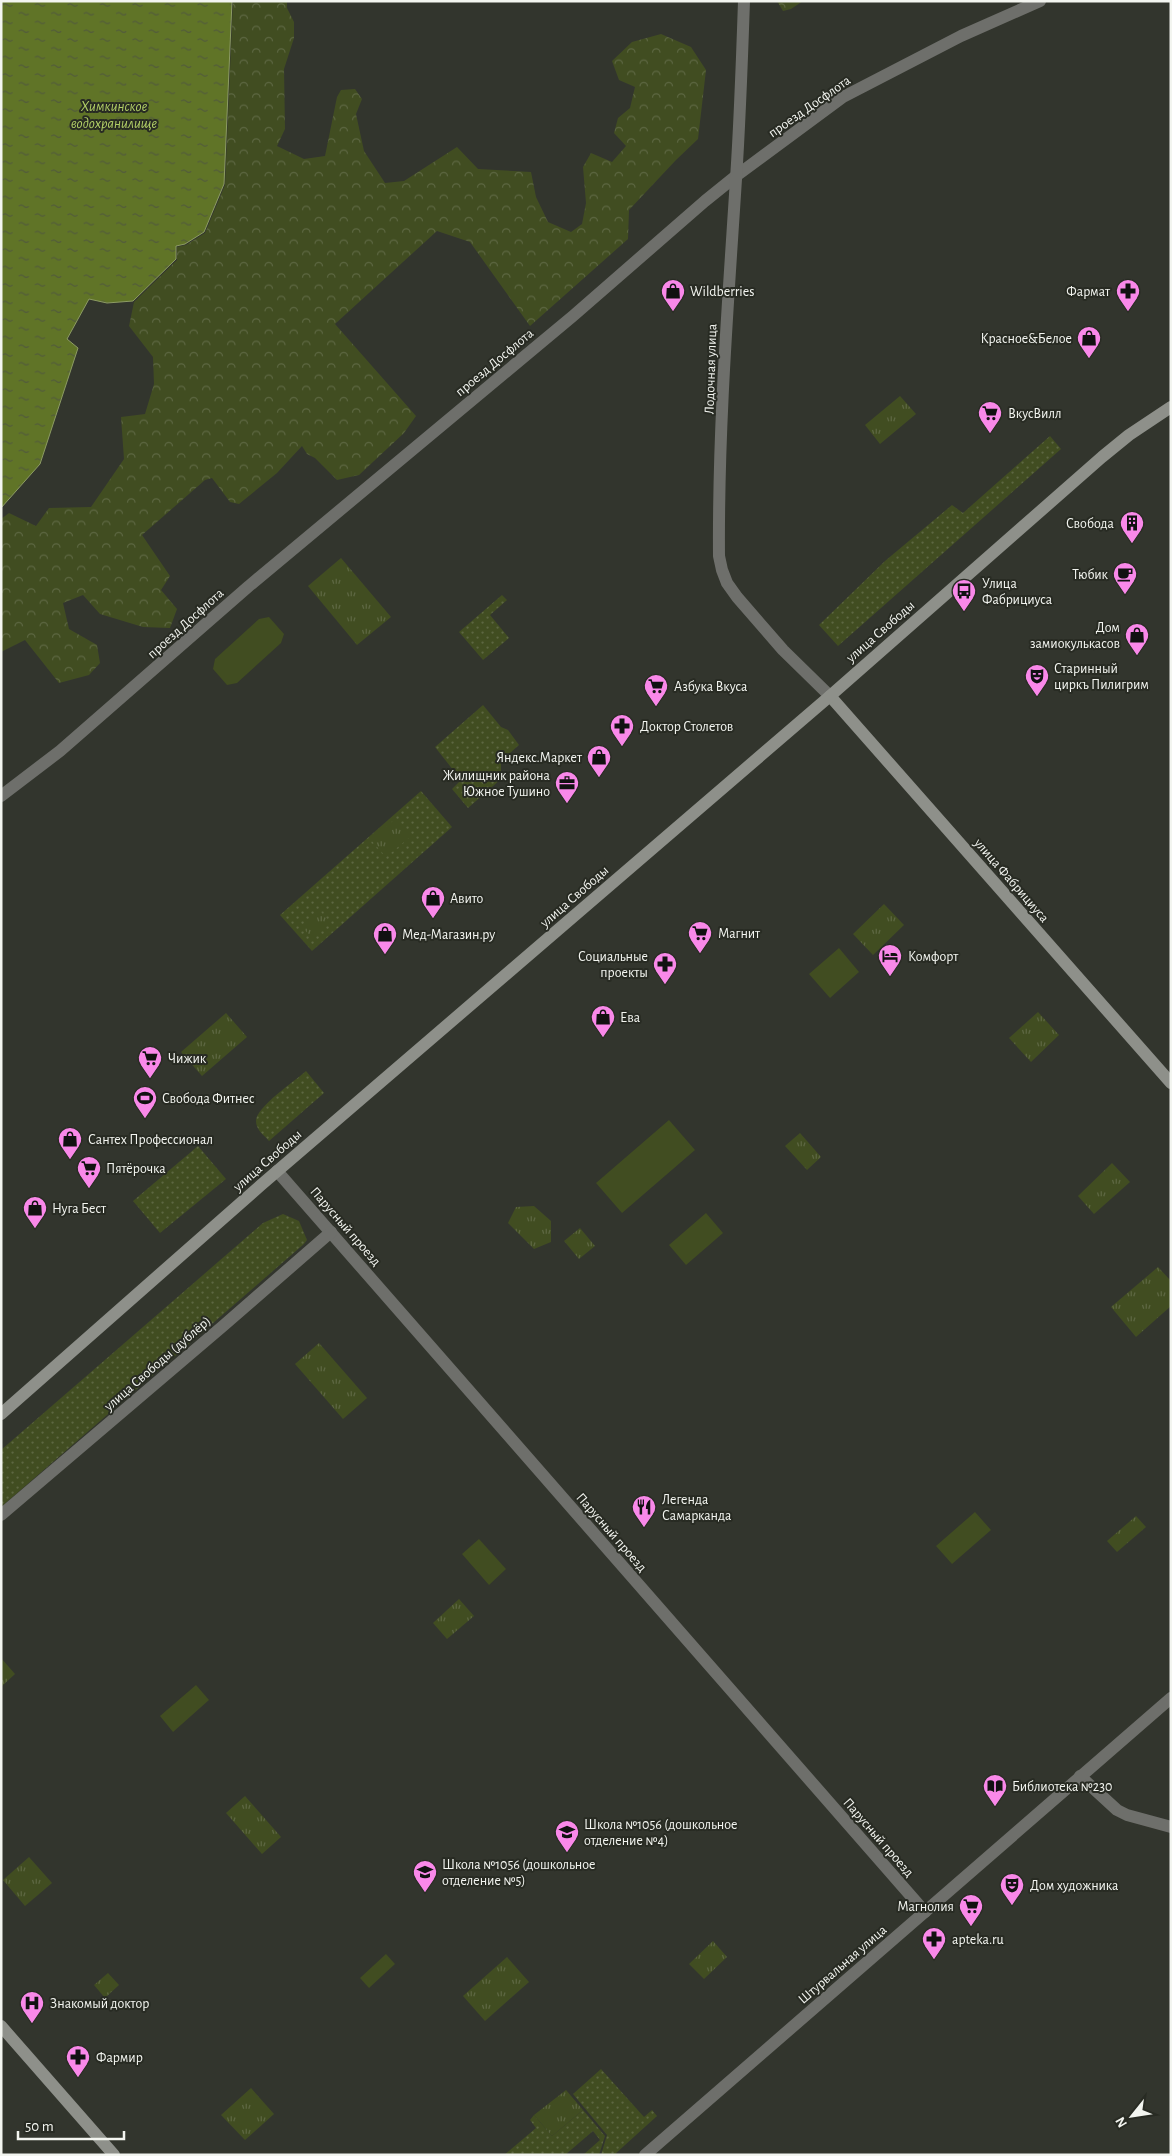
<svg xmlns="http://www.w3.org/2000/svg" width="1172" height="2156" font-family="'Alegreya Sans',sans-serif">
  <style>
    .grass { fill: url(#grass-dots) }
    .forest { fill: url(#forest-crowns) }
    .park { fill: url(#park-tufts) }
    .garden { fill: #414d21 }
    .water { fill: url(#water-ripples); stroke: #8c9b63 }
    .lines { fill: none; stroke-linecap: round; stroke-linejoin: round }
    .minor { stroke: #6e6f6b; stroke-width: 12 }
    .tertiary { stroke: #6e6f6b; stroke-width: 12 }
    .secondary { stroke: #8e908a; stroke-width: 12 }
    .labels { text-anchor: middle; stroke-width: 4; stroke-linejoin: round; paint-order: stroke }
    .street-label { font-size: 14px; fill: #f3f5f0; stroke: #282b23 }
    .poi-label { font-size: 14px; fill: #f3f5f0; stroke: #282b23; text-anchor: start }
    .water-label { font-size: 15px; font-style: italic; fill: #b1ce66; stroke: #282b23 }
  </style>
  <defs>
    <pattern id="grass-dots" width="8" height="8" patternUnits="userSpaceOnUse" patternTransform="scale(1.25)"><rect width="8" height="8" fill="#414d21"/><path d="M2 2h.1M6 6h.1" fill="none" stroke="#5d6742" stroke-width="1.8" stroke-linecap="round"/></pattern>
    <pattern id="forest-crowns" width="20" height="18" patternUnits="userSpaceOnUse" patternTransform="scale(1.25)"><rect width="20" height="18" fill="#414d21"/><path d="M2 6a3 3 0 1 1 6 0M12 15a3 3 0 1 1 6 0" fill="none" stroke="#5d6742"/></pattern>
    <pattern id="park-tufts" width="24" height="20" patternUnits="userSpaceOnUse" patternTransform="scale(1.25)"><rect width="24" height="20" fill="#414d21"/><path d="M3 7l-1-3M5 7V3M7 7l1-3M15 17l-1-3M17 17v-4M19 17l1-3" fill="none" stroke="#5d6742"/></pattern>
    <pattern id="water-ripples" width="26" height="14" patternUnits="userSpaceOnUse" patternTransform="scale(1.25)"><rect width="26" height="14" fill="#607427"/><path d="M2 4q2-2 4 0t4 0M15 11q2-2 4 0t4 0" fill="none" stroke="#525b3b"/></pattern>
  </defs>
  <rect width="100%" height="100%" fill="#32352d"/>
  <g class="grass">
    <path d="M1050,436l11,13 -223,197 -19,-21 66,-64 67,-56 11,8z"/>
    <path d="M502,595l5,5 -17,15 19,23 -26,22 -24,-28z"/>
    <path d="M483,705l18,22 7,3 11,15 -18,16v18l-33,29 -16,-19 9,-9 -26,-33z"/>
    <path d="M421,791l31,36 -140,124 -32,-36z"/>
    <path d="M306,1071l18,22 -55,48c-5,-6 -13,-11 -13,-20 0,-14 39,-40 50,-50z"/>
    <path d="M198,1146l28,33 -66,54 -27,-32z"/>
    <path d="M283,1214l16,7 8,19 -3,4 -303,263v-57l262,-227z"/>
    <path d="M601,2069l43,48 8,-7 5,6 -43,39h-13l6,-20 -34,-41z"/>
    <path d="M583,2110l22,26 -6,19h-16l17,-15 -7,-9 -28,24h-61l32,-27 -6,-8 4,-5 18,21z"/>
  </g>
  <g class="forest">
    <path d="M233,1h54v7l7,14v16l-10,31 1,60 -8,17 27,13 21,-3 12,-59 4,-7 14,-1 7,10 -6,15 8,37 21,32 19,-2 53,-34 21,22 53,3 5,25 12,25 23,10 11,-8 4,-21 -3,-36 8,-14 21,9 14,-16 -12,-13 4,-15 12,-10 5,-21 -16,-7 -7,-19 20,-19 29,-8 30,13 15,23 -8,69 -22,21 -47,50 -1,29 -98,87 -60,-84 -33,-11 -102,93 81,92 -12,17 -45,42 -22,5 -22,-22 -8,-4 -5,-8 -25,27 -38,31 -9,-2 -18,-24 -7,2 -63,55 28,41 -9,14 16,19 -7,19 -27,-1 -43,-13 -17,-19 -20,8 6,26 28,16 3,18 -11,12 -30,8 -34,-43 -24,12v-133l8,-6 27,13 13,-18 42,-1 33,-48 -3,-42 24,-3 9,-30 -1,-27 -24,-31 5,-24 43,-42v-13l9,-2 19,-12 20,-48z"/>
    <path d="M777,1h26l-12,8 -8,2z"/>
  </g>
  <g class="park">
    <path d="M900,396l16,18 -36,30 -15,-19z"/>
    <path d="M341,558l50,59 -34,28 -49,-59z"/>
    <path d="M395,819l15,18 -24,20 -15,-17z"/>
    <path d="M884,904l20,21 -31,30 -20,-21z"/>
    <path d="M320,911l10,11 -18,16 -10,-11z"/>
    <path d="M1038,1012l21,23 -28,27 -22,-24z"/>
    <path d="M226,1013l21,24 -45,39 -21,-24z"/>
    <path d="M800,1133l21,24 -14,13 -22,-24z"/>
    <path d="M1112,1163l18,19 -36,32 -16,-18z"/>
    <path d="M534,1206l17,15v21l-17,7 -26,-26 8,-16z"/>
    <path d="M580,1228l15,18 -16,13 -15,-18z"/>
    <path d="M1158,1267l13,14v25l-35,31 -25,-30z"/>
    <path d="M319,1343l48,55 -24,21 -48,-55z"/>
    <path d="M1136,1516l10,11 -29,25 -10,-11z"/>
    <path d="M459,1599l15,17 -27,23 -14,-16z"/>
    <path d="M1,1658l14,16 -14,13z"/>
    <path d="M245,1796l36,41 -19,17 -36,-41z"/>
    <path d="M29,1857l23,26 -27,23 -22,-26z"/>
    <path d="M713,1941l14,16 -23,22 -15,-15z"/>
    <path d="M507,1957l22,25 -44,39 -22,-25z"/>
    <path d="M108,1973l11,12 -14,13 -11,-13z"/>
    <path d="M251,2088l23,26 -29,26 -24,-25z"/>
    <path d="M566,2090l17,20 -31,26 -18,-21z"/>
  </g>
  <g class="garden">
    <path d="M269,617l15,17 -3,9 -44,40 -10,2 -14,-16 2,-10 44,-40z"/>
    <path d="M839,948l20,24 -29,26 -21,-24z"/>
    <path d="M669,1120l26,30 -73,63 -26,-30z"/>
    <path d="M706,1213l17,20 -37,32 -17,-20z"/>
    <path d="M975,1512l16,18 -39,34 -16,-18z"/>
    <path d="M479,1539l27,30 -17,16 -27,-31z"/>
    <path d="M196,1685l13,15 -36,32 -13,-16z"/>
    <path d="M386,1954l9,10 -26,24 -9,-10z"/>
  </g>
  <path class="water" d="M1,1h231l-8,183 -20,48 -19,12 -9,2v13l-43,42 -26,2 -18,-4 -22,40 11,9 -38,116 -39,44z"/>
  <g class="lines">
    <g class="minor">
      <path d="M1,796l59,-45 189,-165 324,-270 132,-115 31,-25 107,-79 118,-61 79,-35"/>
      <path d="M277,1171l648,741"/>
      <path d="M1,1515l222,-189 108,-94"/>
      <path d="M1080,1776l37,34 10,5 44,12"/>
      <path d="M645,2155l526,-457"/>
    </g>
    <path class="tertiary" d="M744,1c-2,59 -4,119 -8,178 -8,125 -18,251 -17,377l3,14 5,13 10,14 46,53 47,46"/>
    <g class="secondary">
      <path d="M830,696l341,387"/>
      <path d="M1,1414l260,-229 569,-489 272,-239 27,-22 42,-28"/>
      <path d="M1,2026l113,129"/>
    </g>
  </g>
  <defs>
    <g id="shop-pin" transform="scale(1.25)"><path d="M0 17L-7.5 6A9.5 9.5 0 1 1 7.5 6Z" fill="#f988e9" stroke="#282b23"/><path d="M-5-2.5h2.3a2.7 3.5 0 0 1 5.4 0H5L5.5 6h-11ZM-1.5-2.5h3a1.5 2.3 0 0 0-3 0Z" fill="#111"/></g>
    <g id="pharmacy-pin" transform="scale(1.25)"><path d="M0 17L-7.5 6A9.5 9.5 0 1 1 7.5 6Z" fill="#f988e9" stroke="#282b23"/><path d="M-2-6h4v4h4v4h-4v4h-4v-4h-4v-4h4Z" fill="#111"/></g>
    <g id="supermarket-pin" transform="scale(1.25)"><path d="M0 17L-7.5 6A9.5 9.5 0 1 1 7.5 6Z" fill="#f988e9" stroke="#282b23"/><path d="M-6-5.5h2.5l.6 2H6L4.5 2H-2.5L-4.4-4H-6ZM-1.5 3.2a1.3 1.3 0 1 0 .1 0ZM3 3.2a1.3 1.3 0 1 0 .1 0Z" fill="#111"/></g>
    <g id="building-pin" transform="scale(1.25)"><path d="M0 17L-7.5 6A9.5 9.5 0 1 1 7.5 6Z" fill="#f988e9" stroke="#282b23"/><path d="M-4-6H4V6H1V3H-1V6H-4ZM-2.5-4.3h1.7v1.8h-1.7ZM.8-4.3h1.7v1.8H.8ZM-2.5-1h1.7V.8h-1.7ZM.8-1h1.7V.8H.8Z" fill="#111"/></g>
    <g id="cafe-pin" transform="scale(1.25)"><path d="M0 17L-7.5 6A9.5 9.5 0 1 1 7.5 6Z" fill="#f988e9" stroke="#282b23"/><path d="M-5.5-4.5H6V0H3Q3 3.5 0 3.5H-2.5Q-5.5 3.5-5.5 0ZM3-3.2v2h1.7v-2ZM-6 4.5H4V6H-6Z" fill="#111"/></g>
    <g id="bus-pin" transform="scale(1.25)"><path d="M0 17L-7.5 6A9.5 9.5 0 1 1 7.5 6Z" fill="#f988e9" stroke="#282b23"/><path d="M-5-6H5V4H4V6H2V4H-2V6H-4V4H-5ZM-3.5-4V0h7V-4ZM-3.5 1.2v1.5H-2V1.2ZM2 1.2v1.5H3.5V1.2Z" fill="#111"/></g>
    <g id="theatre-pin" transform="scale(1.25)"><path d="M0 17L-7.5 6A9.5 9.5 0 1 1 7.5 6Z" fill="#f988e9" stroke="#282b23"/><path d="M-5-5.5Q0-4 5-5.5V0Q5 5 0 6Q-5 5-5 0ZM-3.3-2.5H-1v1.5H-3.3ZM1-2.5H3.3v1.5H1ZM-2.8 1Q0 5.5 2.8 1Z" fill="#111"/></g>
    <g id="office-pin" transform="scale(1.25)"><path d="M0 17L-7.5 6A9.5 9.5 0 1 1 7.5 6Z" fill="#f988e9" stroke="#282b23"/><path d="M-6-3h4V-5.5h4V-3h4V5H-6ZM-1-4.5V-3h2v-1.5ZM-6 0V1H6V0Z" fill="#111"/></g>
    <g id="hotel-pin" transform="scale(1.25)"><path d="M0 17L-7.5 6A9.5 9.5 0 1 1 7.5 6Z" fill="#f988e9" stroke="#282b23"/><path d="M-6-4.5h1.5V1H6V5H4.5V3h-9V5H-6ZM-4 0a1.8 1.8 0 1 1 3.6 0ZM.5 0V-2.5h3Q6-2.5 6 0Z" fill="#111"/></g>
    <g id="stadium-pin" transform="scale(1.25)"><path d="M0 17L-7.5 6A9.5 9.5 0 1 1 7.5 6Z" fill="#f988e9" stroke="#282b23"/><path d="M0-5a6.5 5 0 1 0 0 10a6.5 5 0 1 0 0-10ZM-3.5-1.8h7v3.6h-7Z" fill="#111"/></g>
    <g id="restaurant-pin" transform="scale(1.25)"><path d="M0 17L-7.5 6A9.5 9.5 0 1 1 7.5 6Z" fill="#f988e9" stroke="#282b23"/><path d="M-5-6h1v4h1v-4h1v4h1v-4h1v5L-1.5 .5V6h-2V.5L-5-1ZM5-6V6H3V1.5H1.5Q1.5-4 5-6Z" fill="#111"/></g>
    <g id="library-pin" transform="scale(1.25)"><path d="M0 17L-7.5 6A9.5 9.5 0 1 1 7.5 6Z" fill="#f988e9" stroke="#282b23"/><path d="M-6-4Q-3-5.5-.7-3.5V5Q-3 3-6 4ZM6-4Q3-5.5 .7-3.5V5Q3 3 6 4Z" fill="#111"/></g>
    <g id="school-pin" transform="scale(1.25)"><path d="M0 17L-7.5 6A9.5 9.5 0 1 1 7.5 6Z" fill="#f988e9" stroke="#282b23"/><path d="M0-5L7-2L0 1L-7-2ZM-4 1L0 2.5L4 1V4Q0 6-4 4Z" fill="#111"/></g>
    <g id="hospital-pin" transform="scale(1.25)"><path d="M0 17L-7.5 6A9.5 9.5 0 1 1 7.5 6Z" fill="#f988e9" stroke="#282b23"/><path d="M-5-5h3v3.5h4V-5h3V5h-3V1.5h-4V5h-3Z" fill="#111"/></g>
  </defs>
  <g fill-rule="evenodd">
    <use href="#shop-pin" x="673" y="291"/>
    <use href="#pharmacy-pin" x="1128" y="291"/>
    <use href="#shop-pin" x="1089" y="338"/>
    <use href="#supermarket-pin" x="990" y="413"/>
    <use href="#building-pin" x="1132" y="523"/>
    <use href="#cafe-pin" x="1125" y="574"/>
    <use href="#bus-pin" x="964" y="591"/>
    <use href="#shop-pin" x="1137" y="635"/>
    <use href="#theatre-pin" x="1037" y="676"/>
    <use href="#supermarket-pin" x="656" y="686"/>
    <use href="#pharmacy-pin" x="622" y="726"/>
    <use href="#shop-pin" x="599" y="757"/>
    <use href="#office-pin" x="567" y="783"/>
    <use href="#shop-pin" x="433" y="898"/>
    <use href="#supermarket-pin" x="700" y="933"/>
    <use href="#shop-pin" x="385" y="934"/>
    <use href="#hotel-pin" x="890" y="956"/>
    <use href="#pharmacy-pin" x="665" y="964"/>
    <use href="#shop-pin" x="603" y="1017"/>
    <use href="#supermarket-pin" x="150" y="1058"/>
    <use href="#stadium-pin" x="145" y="1098"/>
    <use href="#shop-pin" x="70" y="1139"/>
    <use href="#supermarket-pin" x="89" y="1168"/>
    <use href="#shop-pin" x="35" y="1208"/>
    <use href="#restaurant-pin" x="644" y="1507"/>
    <use href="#library-pin" x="995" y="1786"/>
    <use href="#school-pin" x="567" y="1832"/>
    <use href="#school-pin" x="425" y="1872"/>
    <use href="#theatre-pin" x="1012" y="1885"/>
    <use href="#supermarket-pin" x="971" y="1906"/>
    <use href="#pharmacy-pin" x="934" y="1939"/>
    <use href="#hospital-pin" x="32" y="2003"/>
    <use href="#pharmacy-pin" x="78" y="2057"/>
  </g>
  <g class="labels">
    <g class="street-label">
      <text transform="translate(809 106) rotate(-35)" y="5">проезд Досфлота</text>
      <text transform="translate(494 362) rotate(-40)" y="5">проезд Досфлота</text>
      <text transform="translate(710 369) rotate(-88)" y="5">Лодочная улица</text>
      <text transform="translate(185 623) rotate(-42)" y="5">проезд Досфлота</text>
      <text transform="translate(880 631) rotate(-41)" y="5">улица Свободы</text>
      <text transform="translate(1012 880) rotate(49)" y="5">улица Фабрициуса</text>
      <text transform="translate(574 896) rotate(-41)" y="5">улица Свободы</text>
      <text transform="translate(267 1160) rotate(-41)" y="5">улица Свободы</text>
      <text transform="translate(346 1226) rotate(49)" y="5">Парусный проезд</text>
      <text transform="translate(157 1363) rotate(-41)" y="5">улица Свободы (дублёр)</text>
      <text transform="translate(612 1532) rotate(49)" y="5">Парусный проезд</text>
      <text transform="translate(879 1837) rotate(49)" y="5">Парусный проезд</text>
      <text transform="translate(842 1964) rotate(-41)" y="5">Штурвальная улица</text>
    </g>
    <g class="poi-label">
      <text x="690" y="296">Wildberries</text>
      <text x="1110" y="296" text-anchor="end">Фармат</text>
      <text x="1072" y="343" text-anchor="end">Красное&amp;Белое</text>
      <text x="1008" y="418">ВкусВилл</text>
      <text x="1114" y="528" text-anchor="end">Свобода</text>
      <text x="1108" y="579" text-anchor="end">Тюбик</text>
      <text x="982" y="588">Улица<tspan x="982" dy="16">Фабрициуса</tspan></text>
      <text x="1120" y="632" text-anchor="end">Дом<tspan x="1120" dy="16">замиокулькасов</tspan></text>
      <text x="1054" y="673">Старинный<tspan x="1054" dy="16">циркъ Пилигрим</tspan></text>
      <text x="674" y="691">Азбука Вкуса</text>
      <text x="640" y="731">Доктор Столетов</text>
      <text x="582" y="762" text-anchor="end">Яндекс.Маркет</text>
      <text x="550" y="780" text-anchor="end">Жилищник района<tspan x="550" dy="16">Южное Тушино</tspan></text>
      <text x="450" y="903">Авито</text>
      <text x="718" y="938">Магнит</text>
      <text x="402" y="939">Мед-Магазин.ру</text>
      <text x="648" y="961" text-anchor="end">Социальные<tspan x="648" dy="16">проекты</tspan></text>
      <text x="908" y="961">Комфорт</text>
      <text x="620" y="1022">Ева</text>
      <text x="168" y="1063">Чижик</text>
      <text x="162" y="1103">Свобода Фитнес</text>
      <text x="88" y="1144">Сантех Профессионал</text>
      <text x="106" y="1173">Пятёрочка</text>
      <text x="52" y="1213">Нуга Бест</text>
      <text x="662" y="1504">Легенда<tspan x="662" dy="16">Самарканда</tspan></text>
      <text x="1012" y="1791">Библиотека №230</text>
      <text x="584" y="1829">Школа №1056 (дошкольное<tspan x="584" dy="16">отделение №4)</tspan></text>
      <text x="442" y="1869">Школа №1056 (дошкольное<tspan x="442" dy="16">отделение №5)</tspan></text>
      <text x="1030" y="1890">Дом художника</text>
      <text x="954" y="1911" text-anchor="end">Магнолия</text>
      <text x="952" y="1944">apteka.ru</text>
      <text x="50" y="2008">Знакомый доктор</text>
      <text x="96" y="2062">Фармир</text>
    </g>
    <g class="water-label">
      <text x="114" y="111">Химкинское<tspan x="114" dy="17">водохранилище</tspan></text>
    </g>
  </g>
  <rect width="1172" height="2156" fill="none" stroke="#f3f5f0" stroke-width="5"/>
  <g transform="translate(1132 2116) rotate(240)" stroke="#282b23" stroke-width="4" paint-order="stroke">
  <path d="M0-4L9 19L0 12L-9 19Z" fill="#f3f5f0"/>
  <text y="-8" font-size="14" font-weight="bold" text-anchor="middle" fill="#f3f5f0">N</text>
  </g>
  <path d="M18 2131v8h106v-8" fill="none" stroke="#f3f5f0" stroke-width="2.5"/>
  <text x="25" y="2131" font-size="15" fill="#f3f5f0" stroke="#282b23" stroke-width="4" paint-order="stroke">50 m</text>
</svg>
